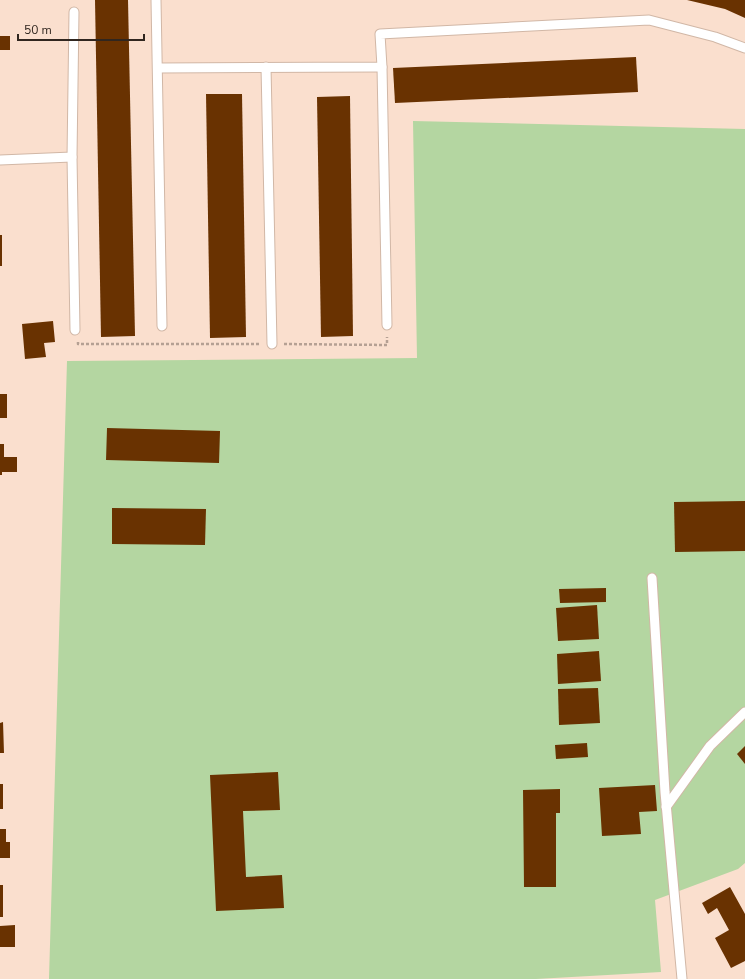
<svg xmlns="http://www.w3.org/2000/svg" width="745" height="979" font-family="'Nunito Sans',sans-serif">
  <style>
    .green { fill: #b4d6a1 }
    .building { fill: #693201 }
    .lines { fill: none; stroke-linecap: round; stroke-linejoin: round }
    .service-casing { stroke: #d1b7a6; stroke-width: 11 }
    .path { stroke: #b5a093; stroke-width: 2.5; stroke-dasharray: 3 2; stroke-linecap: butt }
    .service { stroke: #fff; stroke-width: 9 }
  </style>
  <rect width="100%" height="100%" fill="#fadfce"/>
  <path class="green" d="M413,121l332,8v734l-7,6 -83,31 6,72 -125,7h-487l18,-618 350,-3z"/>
  <g class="building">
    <path d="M95,0h33l7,336 -34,1z"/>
    <path d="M687,0h58v18l-20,-9z"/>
    <rect x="0" y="36" width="10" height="14"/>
    <path d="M636,57l2,35 -243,11 -2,-35z"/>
    <path d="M206,94h36l4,243 -36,1z"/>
    <path d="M350,96l3,240 -32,1 -4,-240z"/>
    <rect x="0" y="235" width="2" height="31"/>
    <path d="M53,321l2,21 -11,1 2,14 -21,2 -3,-35z"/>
    <rect x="0" y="394" width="7" height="24"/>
    <path d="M107,428l113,3 -1,32 -113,-3z"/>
    <path d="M0,444h4v13h13v15h-15v3h-2z"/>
    <path d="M745,501v50l-70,1 -1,-50z"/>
    <path d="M112,508l94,1 -1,36 -93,-1z"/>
    <path d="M606,588v14l-46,1 -1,-14z"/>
    <path d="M597,605l2,34 -41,2 -2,-33z"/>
    <path d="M599,651l2,30 -43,3 -1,-30z"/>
    <path d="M598,688l2,35 -41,2 -1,-36z"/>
    <path d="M3,722l1,31h-4v-30z"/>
    <path d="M587,743l1,14 -32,2 -1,-14z"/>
    <path d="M745,746v18l-8,-10z"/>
    <path d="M278,772l2,38 -37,1 3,66 36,-2 2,33 -68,3 -6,-136z"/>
    <rect x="0" y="784" width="3" height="25"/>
    <path d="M655,785l2,26 -18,1 2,22 -39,2 -3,-48z"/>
    <path d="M560,789v24h-4v74h-32l-1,-97z"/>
    <path d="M0,829h6v13h4v16h-10z"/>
    <rect x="0" y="885" width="3" height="32"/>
    <path d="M730,887l15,27v47l-14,7 -16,-30 14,-8 -12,-22 -9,6 -6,-11z"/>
    <path d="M15,925v22h-15v-21z"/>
  </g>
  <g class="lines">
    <g class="service-casing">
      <g id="service">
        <path d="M156,0l6,326"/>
        <path d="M266,67l6,277"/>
        <path d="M382,67l5,258"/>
        <path d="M158,68l224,-1 -2,-33 269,-14 66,17 30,11"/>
        <path d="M72,157l3,173"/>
        <path d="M0,160l72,-3 2,-145"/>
        <path d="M652,578l13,214 17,187"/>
        <path d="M666,807l44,-61 35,-34"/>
      </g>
    </g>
    <g class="path">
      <path d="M78,342v2h181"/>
      <path d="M284,344l103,1v-8"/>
    </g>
    <use href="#service" class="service"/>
  </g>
  <path d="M18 34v6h126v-6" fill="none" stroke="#30261f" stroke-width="2"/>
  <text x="24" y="34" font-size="12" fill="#30261f" stroke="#fadfce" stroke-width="3" paint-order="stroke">50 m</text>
</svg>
